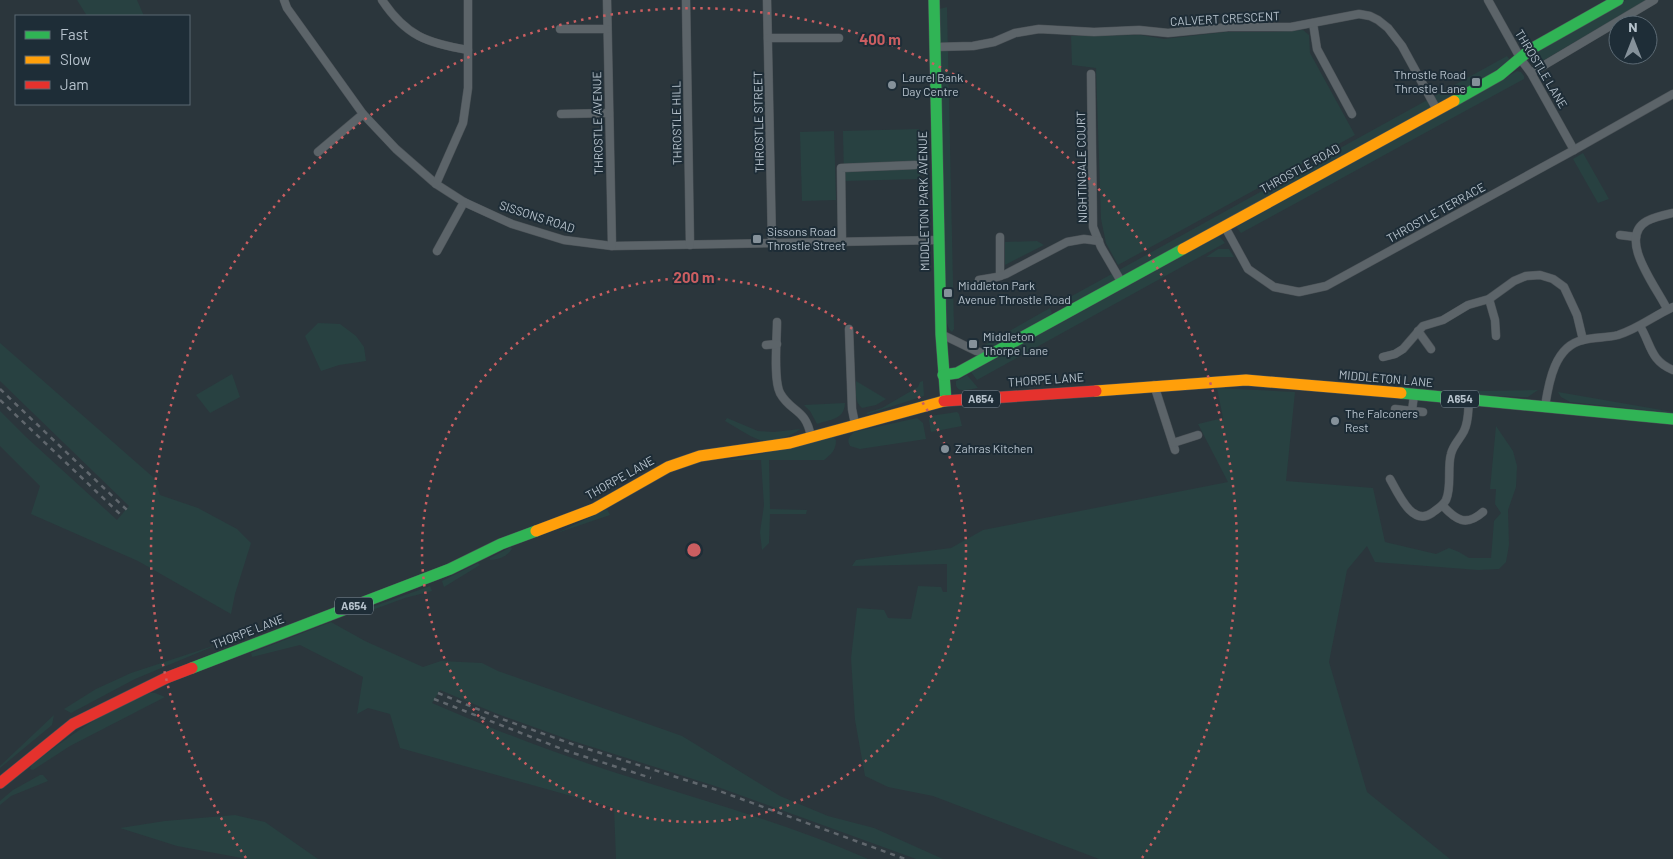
<svg xmlns="http://www.w3.org/2000/svg" width="1673" height="859" font-family="Barlow,sans-serif">
  <style>
    .green { fill: #284141 }
    .lines { fill: none; stroke-linecap: round; stroke-linejoin: round }
    .street-casing { stroke: #4a5156; stroke-width: 9 }
    .fast-casing { stroke: #4a5156; stroke-width: 12 }
    .slow-casing { stroke: #4a5156; stroke-width: 12 }
    .jam-casing { stroke: #4a5156; stroke-width: 12 }
    .street { stroke: #5c6469; stroke-width: 8 }
    .fast { stroke: #30b455; stroke-width: 11 }
    .slow { stroke: #ff9f0a; stroke-width: 11 }
    .jam { stroke: #e5322d; stroke-width: 11 }
    .rail { stroke: #60676d; stroke-width: 2.5; stroke-dasharray: 5 5; stroke-linecap: butt }
    .ring { fill: none; stroke: #cb5e61; stroke-width: 2.5; stroke-dasharray: 2.5 5 }
    .poi-dot { fill: #85919a; stroke: #1e2d37; stroke-width: 2 }
    .labels { text-anchor: middle; stroke-width: 4; stroke-linejoin: round; paint-order: stroke }
    .shield { fill: #1e2d37; stroke: #88959f; stroke-width: 1 }
    .shield-label { font-size: 11px; font-weight: bold; fill: #b6c2cc }
    .street-label { font-size: 12px; fill: #b6c2cc; stroke: #1e2d37 }
    .poi-label { font-size: 12px; fill: #b6c2cc; stroke: #1e2d37; text-anchor: start }
    .centre { fill: #cb5e61; stroke: #1e2d37; stroke-width: 2.5 }
    .ring-label { font-size: 15px; text-anchor: middle; font-weight: bold; fill: #cb5e61; stroke: #1e2d37; stroke-width: 4; stroke-linejoin: round; paint-order: stroke }
  </style>
  <rect width="100%" height="100%" fill="#2b363c"/>
  <g class="green">
    <path d="M77,0h60l7,16h-57z"/>
    <path d="M1626,0h21l-113,66 -3,-5c8,-16 76,-50 95,-61z"/>
    <path d="M947,7l7,322 -2,3 -3,-3 -3,-8 -7,-312z"/>
    <path d="M1303,30l6,5 1,18 45,82 -237,130 -12,-22 -5,-24 -5,-151 -24,-3 -1,-29 69,-1 24,4 61,-7h45z"/>
    <path d="M1507,56l3,4 -25,18 -402,223 -10,1 -3,-5z"/>
    <path d="M1517,71l4,1 3,4v3l-283,154 -5,-6z"/>
    <path d="M919,129l1,50 -76,2 -1,-50z"/>
    <path d="M834,131l2,69 -34,1 -2,-69z"/>
    <path d="M1583,153l26,46 -11,4 -25,-44z"/>
    <path d="M1219,236l6,7 -248,137 -6,-8z"/>
    <path d="M1037,241l7,4 -39,20v-23z"/>
    <path d="M1218,249h11l5,8h-28z"/>
    <path d="M1050,308l2,5 -13,12 -44,24 -11,-1 -1,-2z"/>
    <path d="M318,323l22,1 16,12 8,11 2,14 -27,4 -18,6 -16,-35z"/>
    <path d="M0,343l154,135 6,17 38,13 39,21 14,14 -16,51 -4,20 -93,-53 -107,-47 9,-28 -40,-40v-35l26,26 91,83 12,-14 -129,-125z"/>
    <path d="M232,374l8,23 -30,16 -14,-18z"/>
    <path d="M967,375l11,13c-8,1 -24,7 -22,-7z"/>
    <path d="M856,381l30,18 -10,6 -14,3c-8,-6 -6,-18 -6,-27z"/>
    <path d="M923,381l1,15 -56,18 -2,-1 16,-5 36,-21 2,-5z"/>
    <path d="M1217,388l78,4 -9,89 87,7 12,54 51,12 13,-6 10,4 10,6h22l3,-37 7,-8 -6,-9 1,-15h-6l6,-63 17,25 4,15 -1,21 -8,23 1,35 -3,17 -7,7 -21,1 -103,-8 -8,-16 -20,24 -18,92 38,130 83,67h-351l-166,-63 -45,-9 -23,-11 -10,-56 -4,-62 6,-50 27,2 4,8 23,1 7,-33 23,1 2,5h4v-28l-95,2 4,-6 95,-12 32,-18 245,-48 -30,-58 25,-6z"/>
    <path d="M1538,390l-10,7h-9l-94,-5z"/>
    <path d="M1558,392l115,20v1l-103,-11 -9,-5z"/>
    <path d="M845,403c-1,17 -14,16 -28,21l-7,-13 -6,-6z"/>
    <path d="M957,412l2,2 3,12 -31,6 -2,-12 1,-4z"/>
    <path d="M727,418l31,13 16,1 26,-3c-6,7 -31,14 -40,11 -12,-4 -24,-13 -35,-19z"/>
    <path d="M917,418l6,5 3,16 -66,10 -10,-3c-4,-7 0,-10 4,-14z"/>
    <path d="M833,437l3,3c0,9 -4,14 -12,20h-55l1,49 37,1 -1,4h-36l-1,29 -7,7 -2,-18 4,-27 -3,-45h-34l70,-13z"/>
    <path d="M607,509l3,6 -53,18z"/>
    <path d="M511,547l1,2c-6,8 -12,10 -22,11v-2z"/>
    <path d="M478,563l2,2 -36,22 -2,-6z"/>
    <path d="M430,586l2,5 -27,7 -41,15 -17,3z"/>
    <path d="M331,622l34,19 58,26 18,-6 41,2 16,8 184,65 98,60 48,20 46,12 69,31h-27l-201,-73 -145,-46 -75,-27 -55,-23 -8,13c69,30 138,56 210,78 76,24 154,46 226,78h-252l-2,-51 -214,-60 -10,-34 -22,-6 -11,6 6,-37 -63,-32 -48,12 -1,-4z"/>
    <path d="M219,644l-84,35 -64,34 -7,-4 32,-20 35,-16z"/>
    <path d="M150,693h5l10,4 -95,49 -37,24 -3,-1 2,-4c35,-28 75,-56 118,-72z"/>
    <path d="M54,715l-2,10 -52,43v-2z"/>
    <path d="M40,775h3l5,6 -37,15 -11,9v-4l13,-11z"/>
    <path d="M235,815l30,7 53,37h-71l-70,-13 -57,-18 45,-7z"/>
  </g>
  <g class="lines">
    <g class="street-casing">
      <g id="street">
        <path d="M284,0l3,8 76,106 33,35 40,35 28,18 48,22 52,16 48,6 327,-6"/>
        <path d="M382,0c24,36 45,43 86,50"/>
        <path d="M607,0l5,246"/>
        <path d="M686,0l4,245"/>
        <path d="M767,0l5,243"/>
        <path d="M1488,0l34,61 9,12 43,77"/>
        <path d="M1313,23l4,26 35,65"/>
        <path d="M560,29h47"/>
        <path d="M768,38h71"/>
        <path d="M935,47l38,-1 21,-4 21,-9 24,-4 55,3 45,-2 29,3 60,-6h63l68,-13 11,2 8,4 10,8 14,18 35,64"/>
        <path d="M1531,73l123,-73"/>
        <path d="M1091,74l2,153 8,20 21,36"/>
        <path d="M561,114l48,-1"/>
        <path d="M318,152l45,-38"/>
        <path d="M436,184l27,-61 5,-35v-88"/>
        <path d="M1225,227l23,42 26,18 25,5 27,-6 248,-136 99,-56"/>
        <path d="M1620,235l16,2"/>
        <path d="M1000,237v39"/>
        <path d="M842,242l-1,-74 74,-3"/>
        <path d="M437,251l27,-49"/>
        <path d="M979,280l18,-3 9,-3 61,-32 17,-3 15,2"/>
        <path d="M1489,299l6,21 1,16"/>
        <path d="M1667,309c-9,-20 -51,-71 -20,-88 8,-4 17,-6 26,-8"/>
        <path d="M777,322c0,17 -4,57 3,71 11,20 26,15 31,44"/>
        <path d="M1640,326c11,18 10,35 33,44"/>
        <path d="M849,329l3,80 3,15"/>
        <path d="M1418,331l13,18"/>
        <path d="M941,334l35,17 15,4"/>
        <path d="M766,345l11,-1"/>
        <path d="M1383,357l12,-3 8,-5 20,-23 20,-6 25,-15 21,-6 25,-18 12,-5 14,-1 13,4 11,8 13,28 6,25"/>
        <path d="M1154,385l21,65"/>
        <path d="M1545,406c4,-25 10,-60 38,-66 12,-3 24,-2 35,-5 20,-6 37,-20 55,-28"/>
        <path d="M1395,409l17,2 2,-16"/>
        <path d="M1412,411l11,1"/>
        <path d="M1173,443l25,-8"/>
        <path d="M1390,479c8,14 22,48 42,34 5,-4 11,-7 14,-13 6,-13 1,-32 5,-46 2,-9 9,-15 13,-23 5,-10 4,-21 5,-31"/>
        <path d="M1443,506c13,14 23,21 40,6"/>
      </g>
    </g>
    <g class="fast-casing">
      <g id="fast">
        <path d="M934,0l7,334 5,67"/>
        <path d="M1454,101l46,-26 31,-26 87,-49"/>
        <path d="M943,375l14,-2 226,-124"/>
        <path d="M1401,393l272,26"/>
        <path d="M192,668l258,-99 51,-25 35,-13"/>
      </g>
    </g>
    <g class="slow-casing">
      <g id="slow">
        <path d="M1183,249l271,-148"/>
        <path d="M1096,391l150,-11 155,13"/>
        <path d="M536,531l58,-22 74,-42 32,-11 90,-13 154,-42"/>
      </g>
    </g>
    <g class="jam-casing">
      <g id="jam">
        <path d="M944,401l152,-10"/>
        <path d="M0,783l73,-59 93,-46 26,-10"/>
      </g>
    </g>
    <use href="#street" class="street"/>
    <use href="#fast" class="fast"/>
    <use href="#slow" class="slow"/>
    <use href="#jam" class="jam"/>
    <g class="rail">
      <path d="M0,389l127,121"/>
      <path d="M0,400l121,115"/>
      <path d="M438,693l64,26 70,25 142,45 191,70"/>
      <path d="M434,699l133,52 84,27"/>
    </g>
  </g>
  <g class="ring">
    <circle cx="694" cy="550" r="272"/>
    <path d="M246 858A543 543 0 1 1 1142 858"/>
  </g>
  <g class="poi-dot">
    <rect x="1471" y="77" width="10" height="10" rx="2.5"/>
    <circle cx="892" cy="85" r="5"/>
    <rect x="752" y="234" width="10" height="10" rx="2.5"/>
    <rect x="943" y="288" width="10" height="10" rx="2.5"/>
    <rect x="968" y="339" width="10" height="10" rx="2.5"/>
    <circle cx="1335" cy="421" r="5"/>
    <circle cx="945" cy="449" r="5"/>
  </g>
  <g class="labels">
    <g class="shield">
      <rect x="962" y="390.5" width="38" height="17" rx="4"/>
      <rect x="1441" y="390.5" width="38" height="17" rx="4"/>
      <rect x="335" y="597.5" width="38" height="17" rx="4"/>
    </g>
    <g class="shield-label">
      <text x="981" y="403">A654</text>
      <text x="1460" y="403">A654</text>
      <text x="354" y="610">A654</text>
    </g>
    <g class="street-label">
      <text transform="translate(1225 19) rotate(-3)" y="4">CALVERT CRESCENT</text>
      <text transform="translate(1541 69) rotate(59)" y="4">THROSTLE LANE</text>
      <text transform="translate(759 122) rotate(-91)" y="4">THROSTLE STREET</text>
      <text transform="translate(598 123) rotate(-91)" y="4">THROSTLE AVENUE</text>
      <text transform="translate(677 123) rotate(-91)" y="4">THROSTLE HILL</text>
      <text transform="translate(1082 167) rotate(-91)" y="4">NIGHTINGALE COURT</text>
      <text transform="translate(1300 169) rotate(-29)" y="4">THROSTLE ROAD</text>
      <text transform="translate(924 201) rotate(-91)" y="4">MIDDLETON PARK AVENUE</text>
      <text transform="translate(1436 213) rotate(-29)" y="4">THROSTLE TERRACE</text>
      <text transform="translate(537 217) rotate(18)" y="4">SISSONS ROAD</text>
      <text transform="translate(1386 379) rotate(5)" y="4">MIDDLETON LANE</text>
      <text transform="translate(1046 380) rotate(-4)" y="4">THORPE LANE</text>
      <text transform="translate(620 478) rotate(-29)" y="4">THORPE LANE</text>
      <text transform="translate(248 632) rotate(-21)" y="4">THORPE LANE</text>
    </g>
    <g class="poi-label">
      <text x="1466" y="79" text-anchor="end">Throstle Road<tspan x="1466" dy="14">Throstle Lane</tspan></text>
      <text x="902" y="82">Laurel Bank<tspan x="902" dy="14">Day Centre</tspan></text>
      <text x="767" y="236">Sissons Road<tspan x="767" dy="14">Throstle Street</tspan></text>
      <text x="958" y="290">Middleton Park<tspan x="958" dy="14">Avenue Throstle Road</tspan></text>
      <text x="983" y="341">Middleton<tspan x="983" dy="14">Thorpe Lane</tspan></text>
      <text x="1345" y="418">The Falconers<tspan x="1345" dy="14">Rest</tspan></text>
      <text x="955" y="453">Zahras Kitchen</text>
    </g>
  </g>
  <circle cx="694" cy="550" r="8" class="centre"/>
  <g class="ring-label">
    <text x="880" y="45">400 m</text>
    <text x="694" y="283">200 m</text>
  </g>
  <rect x="15" y="15" width="175" height="90" fill="#1e2d37" stroke="#5b6973"/>
  <rect x="25" y="31" width="25" height="8" fill="#30b455" stroke="#5b6973"/>
  <text x="60" y="40" font-size="15" fill="#b6c2cc">Fast</text>
  <rect x="25" y="56" width="25" height="8" fill="#ff9f0a" stroke="#5b6973"/>
  <text x="60" y="65" font-size="15" fill="#b6c2cc">Slow</text>
  <rect x="25" y="81" width="25" height="8" fill="#e5322d" stroke="#5b6973"/>
  <text x="60" y="90" font-size="15" fill="#b6c2cc">Jam</text>
  <g transform="translate(1633 40)"><circle r="24" fill="#1e2d37" stroke="#5b6973"/>
  <path d="M0-4L9 19L0 12L-9 19Z" fill="#85919a"/>
  <text y="-8" font-size="14" font-weight="bold" text-anchor="middle" fill="#b6c2cc">N</text>
  </g>
</svg>
